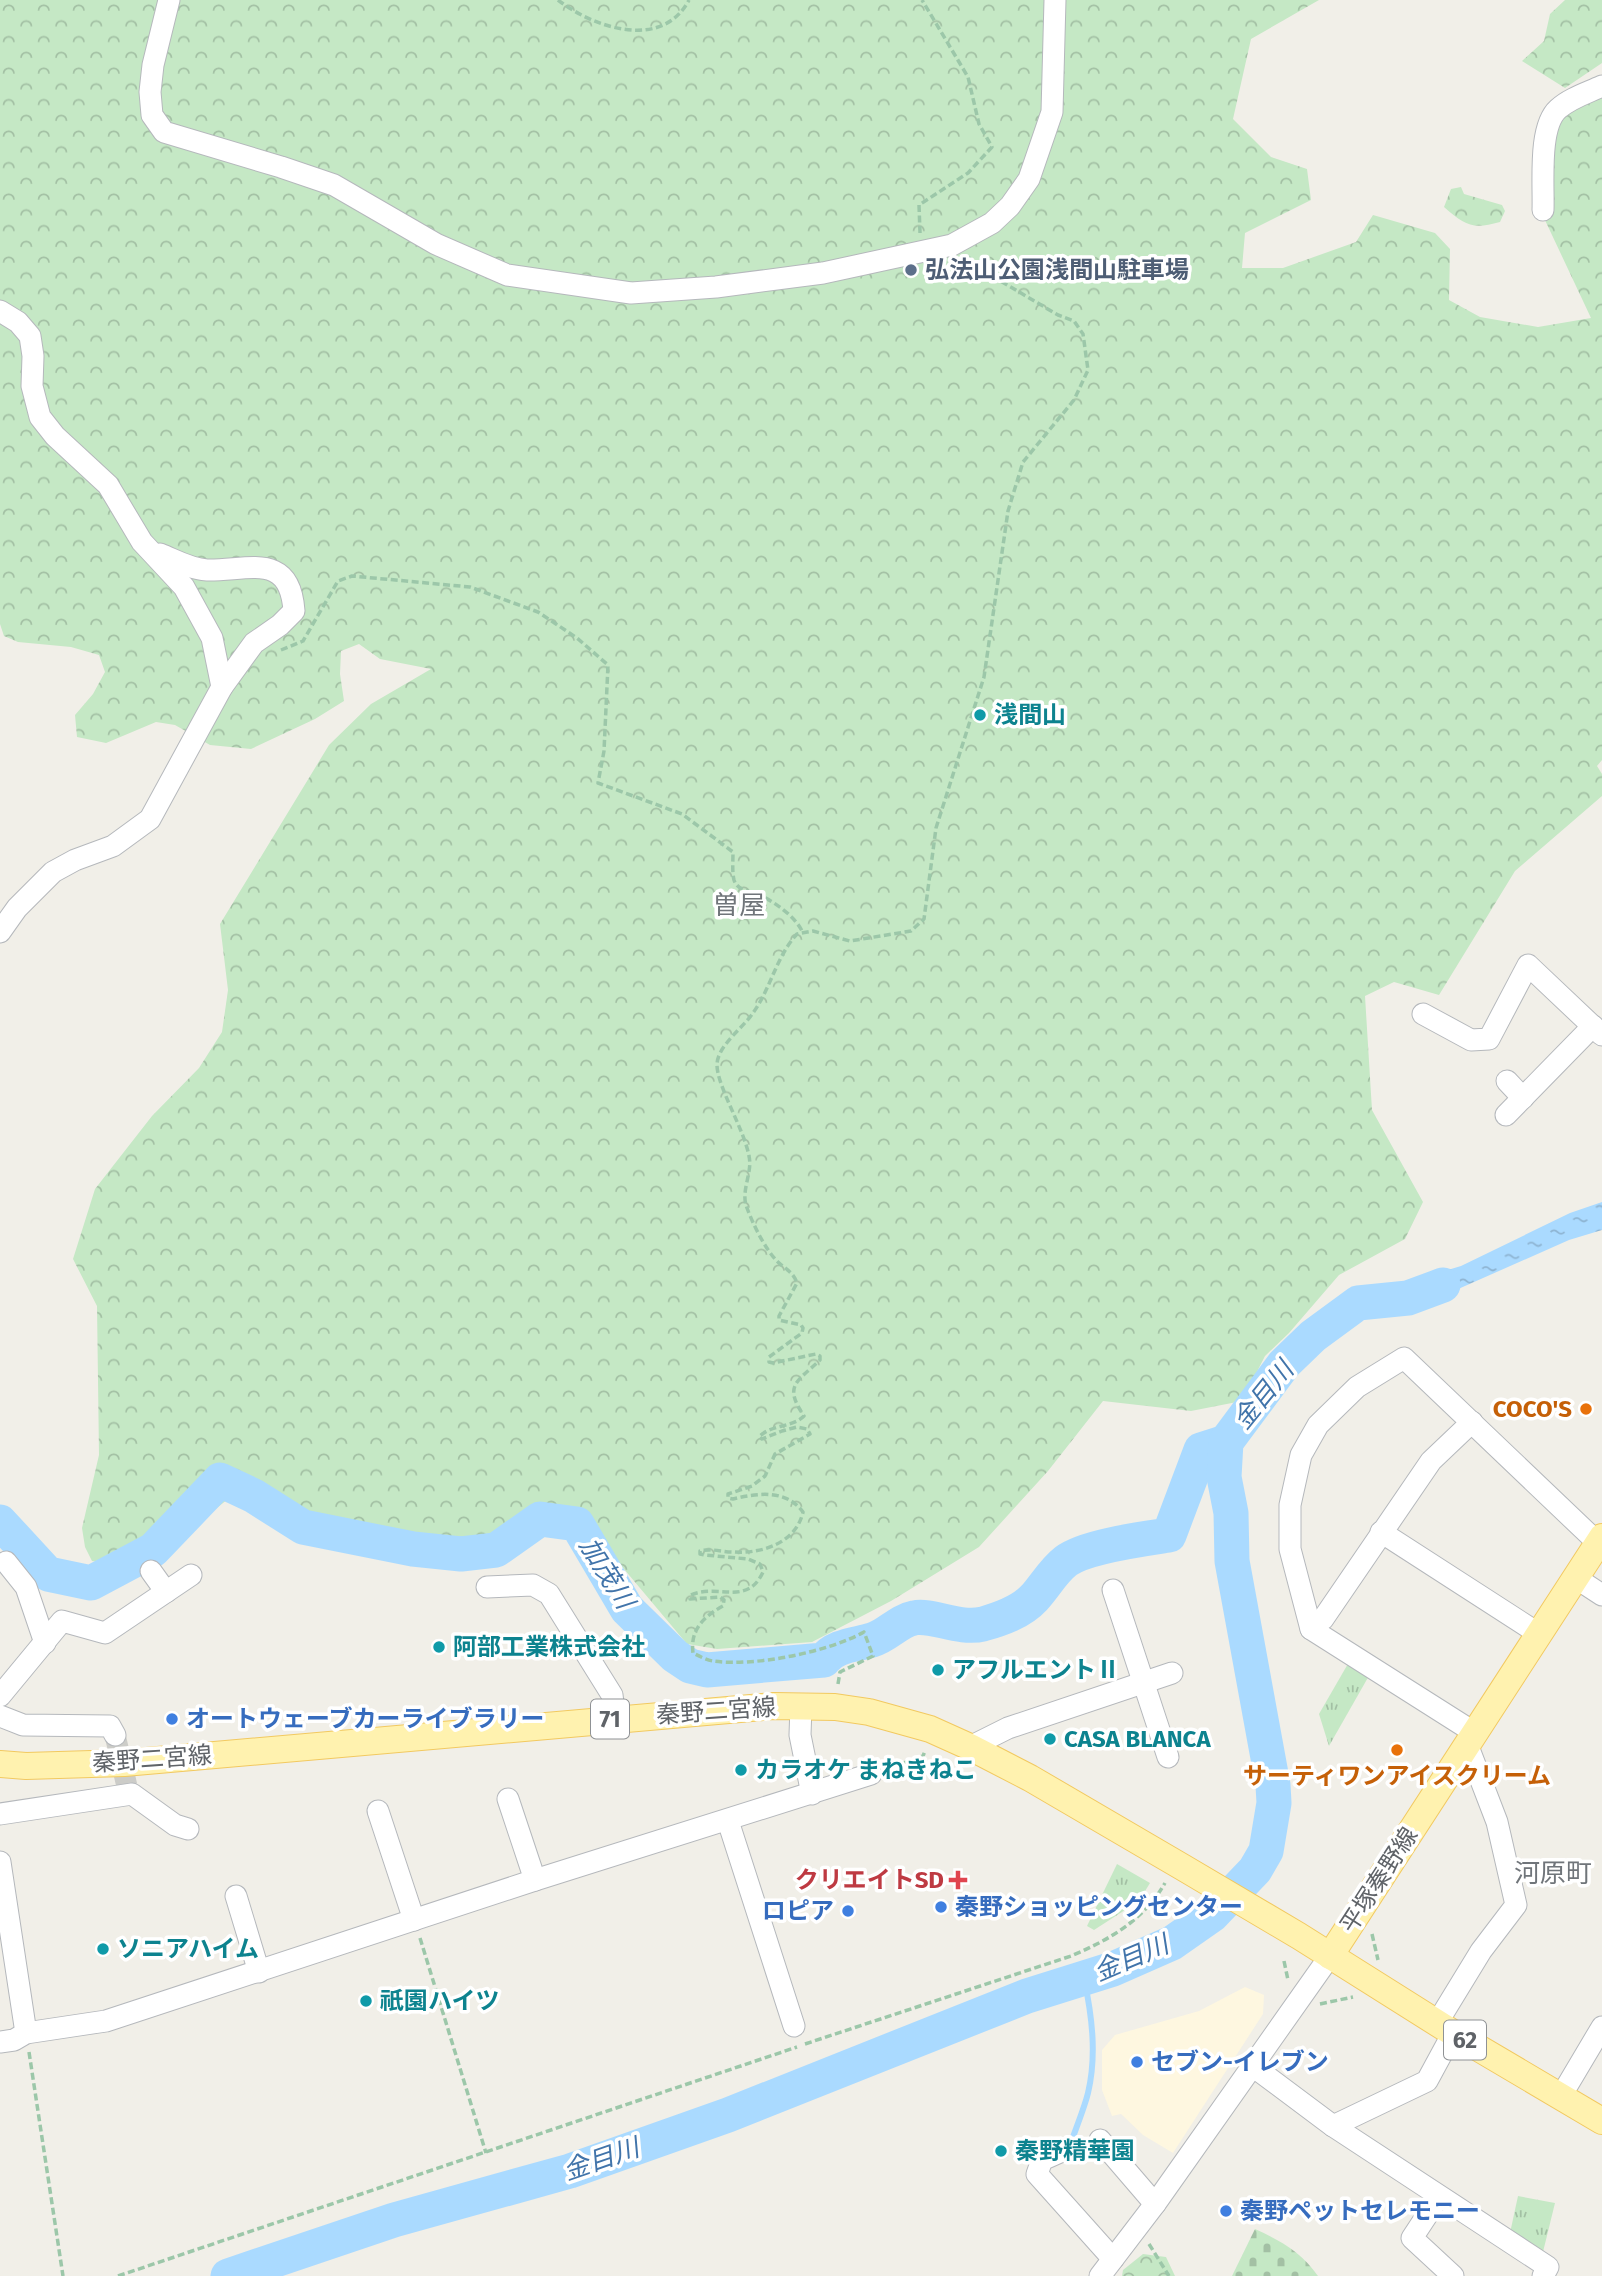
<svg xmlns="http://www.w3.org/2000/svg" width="1602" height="2276" font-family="'Fira Sans','Noto Sans JP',sans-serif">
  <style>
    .commercial { fill: #fef7e0 }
    .grass { fill: url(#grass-tufts) }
    .forest { fill: url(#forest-crowns) }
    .cemetery { fill: url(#cemetery-stones) }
    .water { fill: url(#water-ripples) }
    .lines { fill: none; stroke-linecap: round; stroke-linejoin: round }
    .stream { stroke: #aadaff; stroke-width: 6 }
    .river { stroke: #aadaff; stroke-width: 35 }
    .minor-tunnel { stroke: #ccccc8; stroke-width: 21; stroke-dasharray: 21 10; stroke-linecap: butt }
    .minor-casing { stroke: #b5b8bc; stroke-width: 23 }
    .major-casing { stroke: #f2c960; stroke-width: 28 }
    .path { stroke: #9cc7a9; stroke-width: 3.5; stroke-dasharray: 7 3.5; stroke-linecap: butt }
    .minor { stroke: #fff; stroke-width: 21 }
    .major { stroke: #fff2af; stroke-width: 26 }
    .service-dot { fill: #5c6f8a; stroke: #fff; stroke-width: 2.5 }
    .culture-dot { fill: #0f9aa8; stroke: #fff; stroke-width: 2.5 }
    .food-dot { fill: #e8710a; stroke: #fff; stroke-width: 2.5 }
    .shop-dot { fill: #3f7fe0; stroke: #fff; stroke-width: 2.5 }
    .health-dot { fill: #e0444e; stroke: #fff; stroke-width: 2.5 }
    .labels { text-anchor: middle; stroke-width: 7; stroke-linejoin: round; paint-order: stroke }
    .shield { fill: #fff; stroke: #8f9295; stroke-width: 2 }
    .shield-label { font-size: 23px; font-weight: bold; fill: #5f6368 }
    .service-label { font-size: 24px; font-weight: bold; fill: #4e5e75; stroke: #fff; text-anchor: start }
    .culture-label { font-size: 24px; font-weight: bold; fill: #0d838f; stroke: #fff; text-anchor: start }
    .food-label { font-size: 24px; font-weight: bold; fill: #c56008; stroke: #fff; text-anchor: end }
    .street-label { font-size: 24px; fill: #5f6368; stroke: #fff }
    .shop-label { font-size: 24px; font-weight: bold; fill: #366cbe; stroke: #fff; text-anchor: start }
    .health-label { font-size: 24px; font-weight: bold; fill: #be3a42; stroke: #fff; text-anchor: end }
    .neighbourhood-label { font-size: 26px; fill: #70757a; stroke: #fff }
    .water-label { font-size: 26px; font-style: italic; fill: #4174aa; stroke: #fff }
  </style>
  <defs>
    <pattern id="grass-tufts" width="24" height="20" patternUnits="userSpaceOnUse" patternTransform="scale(1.75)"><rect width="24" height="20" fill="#c5e8c5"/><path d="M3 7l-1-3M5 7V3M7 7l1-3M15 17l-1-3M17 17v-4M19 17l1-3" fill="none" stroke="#a3c0a4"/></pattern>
    <pattern id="forest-crowns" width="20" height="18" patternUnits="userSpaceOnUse" patternTransform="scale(1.75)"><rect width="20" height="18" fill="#c5e8c5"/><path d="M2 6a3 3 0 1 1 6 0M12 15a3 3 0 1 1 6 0" fill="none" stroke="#a3c0a4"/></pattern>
    <pattern id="cemetery-stones" width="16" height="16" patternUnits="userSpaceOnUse" patternTransform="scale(1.75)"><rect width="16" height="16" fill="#c5e8c5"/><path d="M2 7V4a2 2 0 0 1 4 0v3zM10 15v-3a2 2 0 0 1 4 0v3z" fill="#a3c0a4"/></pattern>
    <pattern id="water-ripples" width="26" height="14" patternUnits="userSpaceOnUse" patternTransform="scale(1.75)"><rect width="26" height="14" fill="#aadaff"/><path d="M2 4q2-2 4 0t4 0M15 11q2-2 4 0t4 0" fill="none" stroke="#8eb4d2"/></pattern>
  </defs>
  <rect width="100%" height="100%" fill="#f1efe8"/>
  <path class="commercial" d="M1245,1987l19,8 -1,19 -90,139 -30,-18 -22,-21 -9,2 -10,-26v-40l13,-15 84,-24z"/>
  <g class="grass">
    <path d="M1349,1662l21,12 -41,72 -10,-32z"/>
    <path d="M1117,1864l33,19 -11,18 -45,29 -7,-4z"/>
    <path d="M1518,2196l37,7 -13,53 -32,-23z"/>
  </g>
  <g class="forest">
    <path d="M0,0h1319l-68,39 -18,80 38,38 36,12 4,31 -66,33 -3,35h41l73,-26 17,-27 62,18 15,16 -1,51 31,17 58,10 53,-9 -47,-100 11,-98 47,-27v667l-5,6 5,8v22l-87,75 -76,124 -45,-13 -29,14 7,114 51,92 -18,37 -66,36 -50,58 -24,23 -23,45 -51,10 -88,-10 -55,70 -69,76 -88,54 -79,41 -95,7 -30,-5 -95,-113 -71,-10 -56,25 -150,-32 -87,-15 -46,37 -40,24 -28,4 -22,-3 -7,-14 -3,-19 17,-73 -2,-149 -24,-47 22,-70 57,-73 47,-48 23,-36 6,-42 -8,-66 109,-179 42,-41 60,-35 -51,-10 -21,-15 -18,7 -1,23 4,27 -29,18 -64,30 -41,-4 -35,-20 -19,-3 -50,21 -29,-6 -2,-22 18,-21 12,-22 -6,-17 -28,-8 -53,-5 -14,-6 -4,-12z"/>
    <path d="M1565,0h37v63l-37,25 -43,-27 22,-20 6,-27z"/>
    <path d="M1461,187l3,7 38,11 3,6 -5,11c-28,8 -35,3 -56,-15l7,-18z"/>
    <path d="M1143,2254l23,3 9,19h-53l1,-6z"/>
  </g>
  <path class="cemetery" d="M1255,2229c26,12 46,23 63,47h-86z"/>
  <path class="water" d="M1602,1202v28l-33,10 -156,69 -21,-7 49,-30 20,-6 109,-53z"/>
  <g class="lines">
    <path class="stream" d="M1072,2140c5,-15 12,-31 16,-47 9,-38 4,-77 -4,-115"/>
    <g class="river">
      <path d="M0,1522l48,52 43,9 62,-33 67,-70 34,16 49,31 110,22 48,5 35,-4 44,-31 37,5 50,85 48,47 15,10 17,4 117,-10c11,-15 32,-15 48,-20 15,-4 26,-19 42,-22 18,-4 45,12 69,6 18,-5 38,-12 51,-26 11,-12 19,-27 32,-37 20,-15 77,-22 103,-26l32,-85 25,-8"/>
      <path d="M228,2276l166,-56 176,-49 158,-56 299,-119 86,-27 59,-26 40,-28 43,-45 11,-19 8,-48 -1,-18 -41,-224 -1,-48 -7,-36 2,-35 58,-78 29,-28 45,-33 50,-5 35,-13"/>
    </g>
    <path class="minor-tunnel" d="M115,1735l14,60"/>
    <g class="minor-casing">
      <g id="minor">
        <path d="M169,0l-16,65 -3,27 2,23 12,17 117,35 53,18 102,59 71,31 124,18 85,-6 107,-14 129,-28 40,-22 18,-17 19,-27 23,-67 3,-112"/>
        <path d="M1543,210c1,-26 -5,-83 15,-101 12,-11 29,-16 44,-23"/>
        <path d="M0,311l18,11 12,14 3,20 -1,30 8,31 15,19 53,49 34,57 42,45 28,51 10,49 -72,132 -37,27 -38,14 -22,12 -36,36 -17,24"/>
        <path d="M160,554c15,6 30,15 47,16 41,1 83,-19 87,41l-14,14 -26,18 -32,44"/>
        <path d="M1423,1014l48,26 18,-1 39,-74 74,70"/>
        <path d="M1507,1081l16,17"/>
        <path d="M1506,1115l87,-89"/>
        <path d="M1381,1532l158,102"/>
        <path d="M6,1562l20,25 19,56"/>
        <path d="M151,1571l15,21"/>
        <path d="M1576,1578l26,17"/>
        <path d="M487,1587l46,-2 16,9 63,101 3,24"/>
        <path d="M1113,1590l55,167"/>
        <path d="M1311,1629l12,-10 108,-158 41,-39"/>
        <path d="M0,1696l62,-75 43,12 86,-58"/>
        <path d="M801,1706l-1,29 12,59"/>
        <path d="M0,1716l23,9 87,1 5,9"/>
        <path d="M1475,1733l-164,-104 -21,-80v-44l11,-50 17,-30 39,-38 47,-29 194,185"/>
        <path d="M970,1747l38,-19 164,-55"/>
        <path d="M508,1799l27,81"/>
        <path d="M378,1811l36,109"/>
        <path d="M0,1814l132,-20 43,31 13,4"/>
        <path d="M728,1821l66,205"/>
        <path d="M0,1862l26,171"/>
        <path d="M236,1896l23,76"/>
        <path d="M1437,2023l44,-72 35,-46 -19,-83 -30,-78"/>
        <path d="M0,2042l14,-2 12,-7 80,-12 429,-141 336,-106"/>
        <path d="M1254,2067l79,59 215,141 -5,9"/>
        <path d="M1561,2096l41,-69"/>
        <path d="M1333,2126l94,-45 26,-48"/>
        <path d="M1100,2140l55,64"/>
        <path d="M1069,2148l-27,12 -5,14 76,85"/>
        <path d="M1439,2197l-27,41 41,38"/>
        <path d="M1100,2276l55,-72 175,-248"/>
      </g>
    </g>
    <g class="major-casing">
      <g id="major">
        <path d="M0,1764l26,2 98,-3 650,-57 61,1 34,5 61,17 40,18 60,31 154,90 115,68 154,97 149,88"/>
        <path d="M1330,1956l272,-419"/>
      </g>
    </g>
    <g class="path">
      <path d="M558,0c36,28 104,51 131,0"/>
      <path d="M920,233l-1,-28 49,-32 24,-26 -13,-23 -11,-47 -46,-77"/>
      <path d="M281,650l22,-9 35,-60 14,-5 118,11 68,25 39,26 31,27 -4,86 -6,32 84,31 51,38c0,8 -1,20 1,28 4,12 18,11 28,16 15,8 34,21 41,37"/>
      <path d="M838,1684l2,-12 33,-16 -9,-24c-36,20 -110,35 -151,29 -7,-1 -14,-5 -20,-8 -3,-23 10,-36 30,-47l1,-6 -4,-3 -30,2 1,-4c27,-12 56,12 72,-23l-3,-8 -12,-5 -43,-4 -5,-1v-3c11,-3 22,1 33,1 29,2 63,-9 70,-40 -17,-23 -45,-19 -70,-13l-5,-1v-4l24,-8 13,-10 10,-22 35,-20 -3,-5 -10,-2 -15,4 -20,8 -3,-2c12,-13 33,-9 45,-21 -21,-31 -7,-34 16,-56v-4l-4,-2 -43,9 -4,-1v-5l33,-24 1,-5 -2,-3 -22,-5v-4l18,-33c-4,-12 -14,-15 -21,-23 -12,-13 -23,-36 -29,-52 -7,-17 6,-35 2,-52 -5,-27 -32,-70 -32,-91 0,-19 26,-37 36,-52 18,-25 23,-56 44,-79l16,-3 37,10 61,-10 13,-12 12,-91 48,-151 24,-166 15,-49 51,-62 14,-30 -5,-36 -9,-13 -16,-6 -71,-42 -20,-17"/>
      <path d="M890,1768l33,-12 2,-5"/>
      <path d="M1372,1934l6,26"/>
      <path d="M420,1938l66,215"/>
      <path d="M1284,1961l4,19"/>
      <path d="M1320,2004l33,-7"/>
      <path d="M805,2044l266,-88c38,-16 73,-36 94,-73"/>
      <path d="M29,2052l34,224"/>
      <path d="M1149,2244l20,32"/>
      <path d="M118,2276l679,-229"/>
    </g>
    <use href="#minor" class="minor"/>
    <use href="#major" class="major"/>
  </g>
  <circle class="service-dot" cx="911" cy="270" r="7"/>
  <g class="culture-dot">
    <circle cx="980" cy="715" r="7"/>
    <circle cx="439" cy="1647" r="7"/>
    <circle cx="938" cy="1670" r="7"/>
    <circle cx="1050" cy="1739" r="7"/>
    <circle cx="741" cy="1770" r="7"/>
    <circle cx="103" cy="1949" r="7"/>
    <circle cx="366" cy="2001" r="7"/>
    <circle cx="1001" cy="2151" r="7"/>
  </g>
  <g class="food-dot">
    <circle cx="1586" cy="1409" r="7"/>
    <circle cx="1397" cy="1750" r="7"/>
  </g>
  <g class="shop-dot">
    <circle cx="172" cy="1719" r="7"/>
    <circle cx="941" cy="1907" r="7"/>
    <circle cx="848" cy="1911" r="7"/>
    <circle cx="1137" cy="2062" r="7"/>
    <circle cx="1226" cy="2211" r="7"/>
  </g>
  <path class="health-dot" d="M954.5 1869.5h7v7h7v7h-7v7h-7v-7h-7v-7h7z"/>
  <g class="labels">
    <g class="shield">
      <rect x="591" y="1699.5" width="38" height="39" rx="5"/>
      <rect x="1444" y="2020.5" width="42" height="39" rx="5"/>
    </g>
    <g class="shield-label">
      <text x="610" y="1727">71</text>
      <text x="1465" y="2048">62</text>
    </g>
    <g class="service-label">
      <text x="925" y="278">弘法山公園浅間山駐車場</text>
    </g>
    <g class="culture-label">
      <text x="994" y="723">浅間山</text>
      <text x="453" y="1655">阿部工業株式会社</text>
      <text x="952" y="1678">アフルエントⅡ</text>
      <text x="1064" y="1747">CASA BLANCA</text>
      <text x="755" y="1778">カラオケ まねきねこ</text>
      <text x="117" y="1957">ソニアハイム</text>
      <text x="380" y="2009">祇園ハイツ</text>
      <text x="1015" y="2159">秦野精華園</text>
    </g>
    <g class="food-label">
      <text x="1572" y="1417">COCO'S</text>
      <text x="1397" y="1784" text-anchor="middle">サーティワンアイスクリーム</text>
    </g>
    <g class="street-label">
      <text transform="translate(716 1711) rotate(-4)" y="8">秦野二宮線</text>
      <text transform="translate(152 1759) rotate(-4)" y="8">秦野二宮線</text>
      <text transform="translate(1379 1880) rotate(-57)" y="8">平塚秦野線</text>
    </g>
    <g class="shop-label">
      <text x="186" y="1727">オートウェーブカーライブラリー</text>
      <text x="955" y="1915">秦野ショッピングセンター</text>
      <text x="834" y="1919" text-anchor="end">ロピア</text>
      <text x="1151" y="2070">セブン-イレブン</text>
      <text x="1240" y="2219">秦野ペットセレモニー</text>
    </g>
    <g class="health-label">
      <text x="944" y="1888">クリエイトSD</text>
    </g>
    <g class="neighbourhood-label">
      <text x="739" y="914">曽屋</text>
      <text x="1553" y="1882">河原町</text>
    </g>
    <g class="water-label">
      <text transform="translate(1263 1395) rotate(-51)" y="9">金目川</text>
      <text transform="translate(607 1573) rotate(58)" y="9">加茂川</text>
      <text transform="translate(1131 1958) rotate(-23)" y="9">金目川</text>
      <text transform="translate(601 2159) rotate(-19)" y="9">金目川</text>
    </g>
  </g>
</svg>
